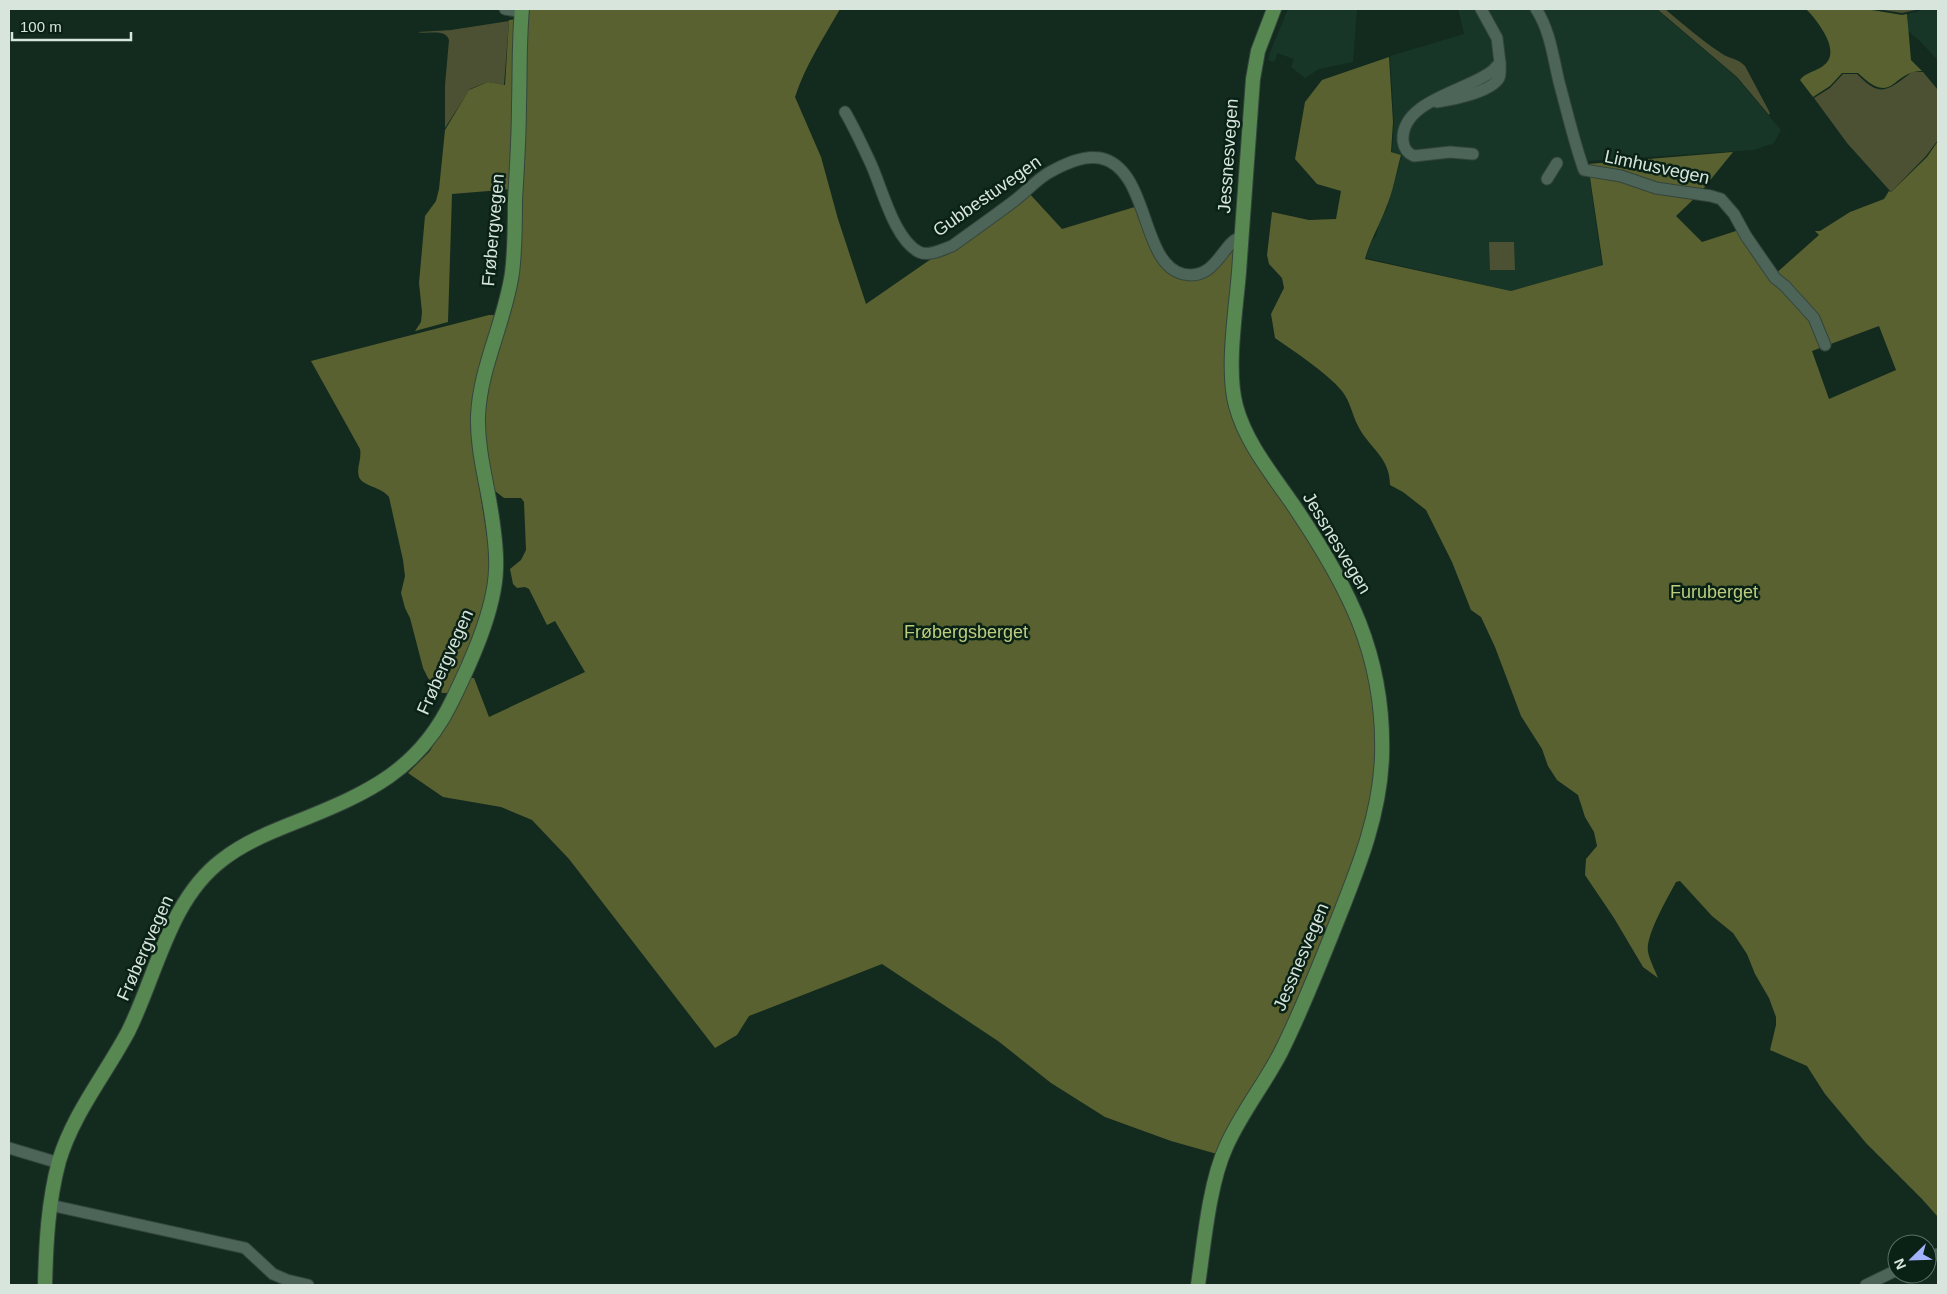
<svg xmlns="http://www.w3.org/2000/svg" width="1947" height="1294" font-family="Arial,sans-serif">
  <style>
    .built { fill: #173628 }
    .green { fill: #4b5132 }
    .forest { fill: #596130; fill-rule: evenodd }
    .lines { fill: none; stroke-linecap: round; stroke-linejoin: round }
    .minor-casing { stroke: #34453c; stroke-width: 13 }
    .major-casing { stroke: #34453c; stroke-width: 16 }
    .minor { stroke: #4c6558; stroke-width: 11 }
    .major { stroke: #578851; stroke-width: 14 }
    .labels { text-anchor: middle; stroke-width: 5; stroke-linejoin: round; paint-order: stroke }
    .street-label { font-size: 18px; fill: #d7e5dd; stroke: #0a2116 }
    .park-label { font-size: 18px; fill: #becc7f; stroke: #0a2116 }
  </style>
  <rect width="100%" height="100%" fill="#132a1f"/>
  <g class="built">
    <path d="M1288,9h69l-4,53 -34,7 -14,9 -14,-11 3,-8 -17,-6 -1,6 -2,3 -6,-2 2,-8z"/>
    <path d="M1458,9h198l80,68 45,53 -7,13 -20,7 -167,11 15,104 -91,26 -145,-33 4,-14 6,-8 3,-14 8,-13 15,-54 -10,-3 2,-30 -4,-66 74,-22z"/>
    <path d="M1926,9h12v52l-17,-19 -13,-11v-17z"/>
  </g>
  <g class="green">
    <path d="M1657,9h8c18,15 36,31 56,44 8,6 17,5 24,13l25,47 -1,2 -32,-38z"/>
    <path d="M1877,9h43l-18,4z"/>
    <path d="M509,21l-5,64 -16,-3 -18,7 -25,39v-43l4,-45c-4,-12 -21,-5 -31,-8l33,-2z"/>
    <path d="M1912,72h11l15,18v50l-12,16 -35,36 -44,-49 -33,-45 16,-10 13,-14h14c24,25 31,16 55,-2z"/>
    <path d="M1489,242h25l1,28h-25z"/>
  </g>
  <g class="forest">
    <path d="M527,9h313c-16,28 -35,57 -45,88l26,60 17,62 28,85 162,-112 34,37 76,-23 22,56 10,12 15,4 49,-31 -3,157 124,209 23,106 -2,82 -56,168 -103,185 -46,-13 -66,-24 -54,-34 -53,-42 -116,-77 -133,52 -12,19 -22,13 -146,-189 -37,-39 -31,-13 -58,-10 -35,-24 22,-22 40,-73h4l15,39 96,-45 -30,-51 -8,4 -18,-36 -4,-2 -8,1 -4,-4 -3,-15 11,-9 5,-10 -2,-48 -3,-4h-17l-9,-7 -7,-16 -6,-64 7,-39 21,-67z"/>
    <path d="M1806,9h60l36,6 5,-1 4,46 11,11c-31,0 -28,37 -64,2h-16l-12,13 -17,11 -13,-17c6,-8 15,-8 23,-14 20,-13 -5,-45 -17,-57z"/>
    <path d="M518,19l-5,170 -61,5 -4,128 -33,9 6,-9 1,-10 -3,-29 6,-67 11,-15 3,-12 6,-59 24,-40 19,-8 17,3 4,-65z"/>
    <path d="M1389,57l4,65 -2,30 10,3c-5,18 -8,37 -15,53 -7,18 -16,33 -21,51l146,32 92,-26 -15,-101 145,-12 -34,42 -23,22 26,26 37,-12 34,46 46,-41 -4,-4h5l30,-19 34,-13 5,-8 2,1 36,-35 11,-16v1081v-5l-16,-18 -56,-56 -41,-49 -18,-28 -37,-16 6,-25v-8l-7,-19 -14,-24 -8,-20 -14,-21 -21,-17 -32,-35 -4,1c-8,15 -31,54 -28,70 2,9 7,18 10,26l-15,-11 -29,-49 -29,-43 1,-16 11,-13 -3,-14 -9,-15 -7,-22 -21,-15 -9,-14 -6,-17 -21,-33 -26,-69 -14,-30 -10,-7 -19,-48 -26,-52 -23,-18 -13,-7c0,-28 -21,-37 -32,-59 -6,-12 -8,-25 -16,-35 -17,-20 -46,-38 -67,-53l-4,-24 13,-26 -2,-10 -13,-14 -2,-9 5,-43 37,8 27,-1 5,-28 -24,-7 -22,-25 10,-57 17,-22zM1879,326l17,44 -67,29 -17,-48z"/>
    <path d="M489,315h7l-21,128 2,30 12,76 2,50 -39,94h-10l-2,-4 -12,-11 -5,-10 -13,-50 -5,-10 -4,-15 4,-17 -2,-16 -14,-63c-7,-10 -27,-11 -30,-20 -3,-9 3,-18 1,-28l-49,-88z"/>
  </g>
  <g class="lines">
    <g class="minor-casing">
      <g id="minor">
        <path d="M505,9l17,3"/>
        <path d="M1536,9c14,21 17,48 23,73 8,29 15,60 25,88l37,6 35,12 55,8 10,3 13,15 12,22 29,42 10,8 29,32 11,27"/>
        <path d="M1437,102c15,-2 54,-10 62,-24 2,-4 1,-11 1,-15"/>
        <path d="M845,112c10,17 18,35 26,52 11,24 23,75 48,88 10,5 24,-3 33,-6 21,-15 42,-30 62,-45 12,-9 23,-22 36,-29 14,-8 34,-17 50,-14 50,10 40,106 83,116 34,8 41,-36 58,-36"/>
        <path d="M1473,154l-23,-2 -36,4c-7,-3 -10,-7 -11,-15 -3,-41 67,-51 89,-70 3,-2 5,-6 8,-8l-3,-25 -16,-29"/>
        <path d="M1547,179l10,-16"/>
        <path d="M9,1148l50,15"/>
        <path d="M50,1205l195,43 28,26 14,6 21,5"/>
        <path d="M1927,1258l11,-4"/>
        <path d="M1866,1285l31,-15"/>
      </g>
    </g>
    <g class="major-casing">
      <g id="major">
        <path d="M45,1285c1,-41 3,-83 14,-124 14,-47 46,-86 69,-129 29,-58 41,-132 94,-172 23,-18 51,-29 79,-40 67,-27 118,-50 151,-119 18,-37 43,-91 44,-132 1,-19 -2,-39 -5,-58 -5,-32 -14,-63 -13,-95 2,-49 27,-94 34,-143 3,-24 3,-49 3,-73 2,-32 4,-64 4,-96 1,-32 0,-63 3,-95"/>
        <path d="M1198,1285c6,-41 11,-101 28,-138 15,-34 38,-62 55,-95 19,-38 35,-78 51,-118 23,-58 48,-115 50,-178 3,-101 -34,-170 -88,-250 -22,-32 -48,-63 -58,-100 -10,-36 0,-96 3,-134 5,-64 9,-129 14,-193l5,-28 16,-42"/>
      </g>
    </g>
    <use href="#minor" class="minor"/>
    <use href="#major" class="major"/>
  </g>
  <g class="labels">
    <g class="street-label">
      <text transform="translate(1228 156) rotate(-86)" y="6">Jessnesvegen</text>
      <text transform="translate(1657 167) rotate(12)" y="6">Limhusvegen</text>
      <text transform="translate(987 196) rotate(-35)" y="6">Gubbestuvegen</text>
      <text transform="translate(493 230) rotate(-85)" y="6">Frøbergvegen</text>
      <text transform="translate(1337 543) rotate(59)" y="6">Jessnesvegen</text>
      <text transform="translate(445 662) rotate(-66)" y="6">Frøbergvegen</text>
      <text transform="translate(145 948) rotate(-66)" y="6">Frøbergvegen</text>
      <text transform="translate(1301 957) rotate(-67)" y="6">Jessnesvegen</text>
    </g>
    <g class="park-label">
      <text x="1714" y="598">Furuberget</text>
      <text x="966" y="638">Frøbergsberget</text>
    </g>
  </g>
  <rect width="1947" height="1294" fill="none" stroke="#d7e5dd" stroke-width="20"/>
  <g transform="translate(1912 1259) rotate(247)"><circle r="24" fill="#0a2116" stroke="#5c6f66"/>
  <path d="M0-4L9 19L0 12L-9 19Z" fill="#a2b2fd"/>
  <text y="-8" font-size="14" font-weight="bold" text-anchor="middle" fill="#d7e5dd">N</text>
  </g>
  <path d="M12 32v8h119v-8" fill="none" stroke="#d7e5dd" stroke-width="2.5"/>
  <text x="20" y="32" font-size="15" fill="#d7e5dd" stroke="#0a2116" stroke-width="4" paint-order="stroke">100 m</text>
</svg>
